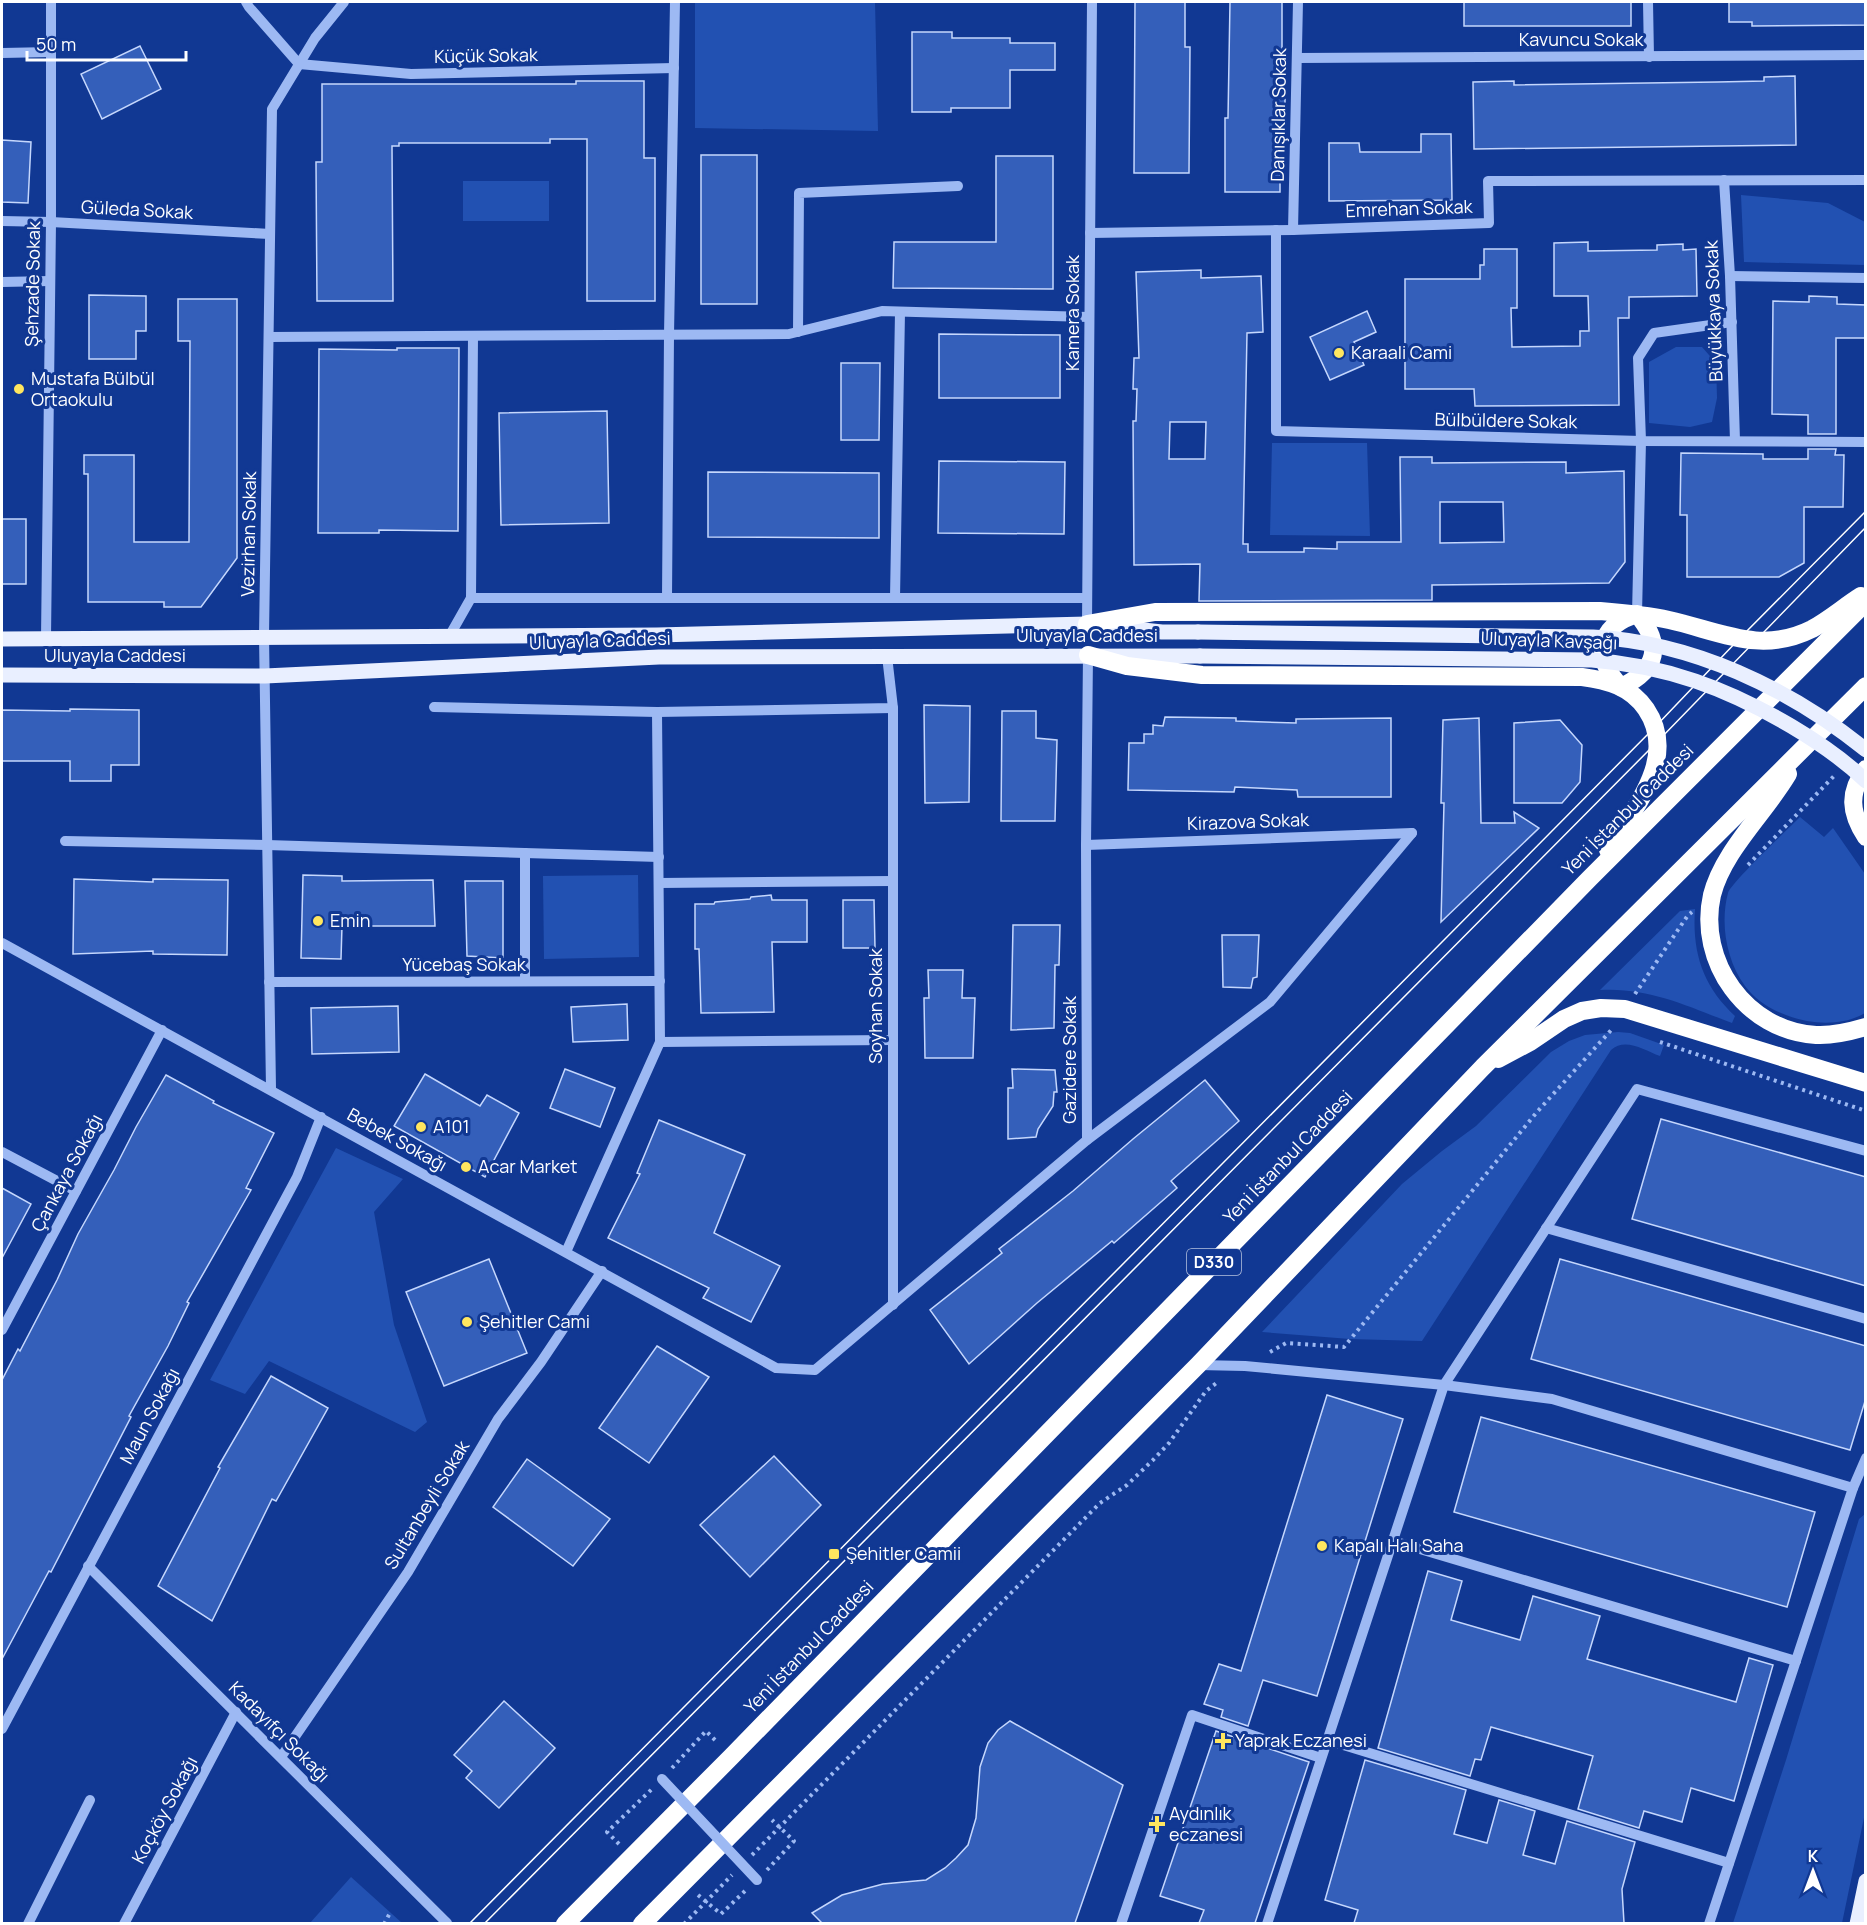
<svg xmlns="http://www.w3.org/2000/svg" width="1867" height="1925" font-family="Manrope,sans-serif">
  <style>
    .green { fill: #2251b2 }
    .building { fill: #345fba; stroke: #c5d7fd; stroke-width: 1.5; fill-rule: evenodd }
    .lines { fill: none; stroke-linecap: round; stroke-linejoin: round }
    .path { stroke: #9db9f3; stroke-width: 4; stroke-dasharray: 3 4.5; stroke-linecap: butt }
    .minor { stroke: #9db9f3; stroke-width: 10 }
    .major { stroke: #e9efff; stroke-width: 15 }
    .highway { stroke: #fff; stroke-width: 18 }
    .tram { stroke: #fff; stroke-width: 1.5 }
    .minor-bridge { stroke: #9db9f3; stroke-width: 10 }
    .major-bridge { stroke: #e9efff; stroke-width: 15 }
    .poi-dot { fill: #ffe65f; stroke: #113893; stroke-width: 2 }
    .labels { text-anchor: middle; stroke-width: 6; stroke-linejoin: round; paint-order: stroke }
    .shield { fill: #113893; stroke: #b8c3df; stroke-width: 1.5 }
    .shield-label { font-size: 16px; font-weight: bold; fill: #fff }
    .street-label { font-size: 18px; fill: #fff; stroke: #113893 }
    .poi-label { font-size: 18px; fill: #fff; stroke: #113893; text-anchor: start }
  </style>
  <rect width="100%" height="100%" fill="#113893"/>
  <g class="green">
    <path d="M695,2h180l3,129 -183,-3z"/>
    <rect x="463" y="181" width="86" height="40"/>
    <path d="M1741,195l87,8 37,19v43l-121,-3z"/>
    <path d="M1676,347h26l14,16 1,35 -5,24 -22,5 -41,-4v-61z"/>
    <path d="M1272,443h95l3,93 -100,-1z"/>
    <path d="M1800,817l24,20 9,-9 32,46v139c-35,21 -96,6 -120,-27 -19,-26 -25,-63 -17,-93 2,-9 61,-65 72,-76z"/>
    <path d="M638,875l1,82 -95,2 -1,-83z"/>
    <path d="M1695,909c-3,44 8,77 40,107l-3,7c-45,-17 -84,-36 -132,-33l80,-79z"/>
    <path d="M1618,1032l12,1 34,12 -4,11c-16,-6 -35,-19 -49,-6l-189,291 -72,-2 -88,-7 140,-148 40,-33 34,-25 75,-74 18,-11 16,-6z"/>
    <path d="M336,1148l67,31 -29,33 20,113 33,97 -12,10 -146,-71 -24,33 -35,-14z"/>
    <path d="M1865,1514v299l-23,110h-109l53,-163 73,-241z"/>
    <path d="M351,1877l51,46h-92z"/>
  </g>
  <g class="building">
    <path d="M1135,2h50v45h5l-1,126h-55z"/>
    <path d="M1230,2h52v49h3v67h-5v74h-55v-74h3z"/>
    <rect x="1464" y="2" width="167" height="24"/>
    <path d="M1729,2h137v23l-114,1v-4h-23z"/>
    <path d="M912,32h40v6h58v5h45v27h-45v38h-59v4h-39z"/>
    <path d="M140,46l21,43 -59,30 -21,-45z"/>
    <path d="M1795,76l1,69 -322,4 -1,-67 41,-1v4l203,-3 47,-1v-4z"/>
    <path d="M576,81h68v77h11v143h-68v-162h-37v4h-151v3h-7l1,155h-76l-1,-139h6v-78h254z"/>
    <path d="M1421,134h30l1,66 -123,1v-58h30l1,9h61z"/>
    <path d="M2,140l29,2 -3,61 -26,-1z"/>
    <rect x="701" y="155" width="56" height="149"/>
    <path d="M996,156h57v133l-160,-1 1,-46h102z"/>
    <path d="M1588,242v9l69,-1v-5l26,-1v6l13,-1 1,47 -68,1v21h-11l1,87 -144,1 -1,-17h-69v-110h75v-14h4v-16h33v59h-6l1,39 68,-1v-15h9l-1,-35h-34v-53z"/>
    <path d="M1201,270v8l60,-2 2,56 -16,1 -4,211h5v8h56v-4l33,1v-7h64l-1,-85h32v6l134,-1v11l58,-2 1,91 -16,21 -177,2v15l-233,1 1,-37 -66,1 -1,-144h3l1,-32h-4l1,-31h5l-3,-86zM1170,422h36l-1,37h-36zM1440,502h63l1,40 -64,1z"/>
    <path d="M89,295l57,1v35h-10v28h-47z"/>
    <path d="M1809,296l28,1v7l29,1v33h-30v96h-28v-19l-36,-1 1,-113 36,1z"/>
    <path d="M178,299h59v259l-36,49h-37v-5h-76v-128h-4v-19h50v87h55l1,-201h-12z"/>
    <path d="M1367,311l9,21 -22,10 10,23 -34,15 -20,-43z"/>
    <path d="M939,334l121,1v63h-121z"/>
    <path d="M397,348h62l-1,183 -79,-1v3h-61l1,-184 78,1z"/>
    <path d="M841,363h39l-1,77h-38z"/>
    <path d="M607,411l2,112 -108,2 -2,-112z"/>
    <path d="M1808,449h28l-1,6h9l-1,52h-39v56l-25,14h-92v-62h-7l1,-62 82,1v5h45z"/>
    <path d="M939,461l126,1 -1,72 -126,-1z"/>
    <path d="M708,472l171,1v65l-171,-1z"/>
    <rect x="2" y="519" width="24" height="65"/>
    <path d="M924,705l46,1 -1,96 -44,1z"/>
    <path d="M70,709l69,1v55h-28v16h-41v-20h-68v-51l68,1z"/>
    <path d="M1002,711h34v27l21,2 -2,81h-54z"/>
    <path d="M1165,717l71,1v3l60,2v-4l95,-1v79h-93l-1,-7 -62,-3 -1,5 -106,-2 1,-47h15v-9h9v-9l10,1z"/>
    <path d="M1479,718l2,105h34l-1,-11 25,16 -98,94 3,-119h-3l2,-83z"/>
    <path d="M1560,720l22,25 -2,37 -18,21h-48v-80z"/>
    <path d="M303,875l39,1v5l91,-1 2,46h-93l-1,33 -40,-1z"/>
    <path d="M74,879l79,3v-3l75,1 -1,75 -74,-1v-3l-80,3z"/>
    <path d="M465,881h38v77l-36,-2z"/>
    <path d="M771,895l1,5h35v42h-35l2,70 -73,1 -2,-64h-4v-45h19l1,-2 35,-3 1,-2z"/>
    <path d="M843,900h31l1,48h-32z"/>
    <path d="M1013,925h47l-1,40h-4l-1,63 -43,2z"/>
    <path d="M1222,935h37l-2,42 -4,1 -2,10 -28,-1z"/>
    <path d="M928,970h35l-1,28h13l-2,60h-48l-1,-60h5z"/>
    <path d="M627,1004l1,36 -55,2 -2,-35z"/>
    <path d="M398,1006l1,46 -87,2 -1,-46z"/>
    <path d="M565,1069l50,19 -15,39 -50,-19z"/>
    <path d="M1012,1069l43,1 2,22h-3l-1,14 -15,23 -2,8 -28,2v-51h5z"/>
    <path d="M425,1074l55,32 7,-11 32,18 -34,64 -91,-51z"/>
    <path d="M166,1075l48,26 -1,2 61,30 -28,55 5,2 -64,112 2,1 -21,43 -39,70 2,1 -80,155 -2,-1 -47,88v-279l16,-31 2,2 37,-71 21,-46 36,-64 22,-43z"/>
    <path d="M1205,1080l34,41 -68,60 6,7 -63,55 -2,-2 -75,62 -68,61 -39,-54 72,-57 -3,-4 74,-58 60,-52z"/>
    <path d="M1661,1119l205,58v109l-234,-67z"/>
    <path d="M659,1120l86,35 -31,78 66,33 -29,56 -48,-24 6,-10 -101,-50 32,-64 -3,-1z"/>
    <path d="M2,1188l29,16 -29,54z"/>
    <path d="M489,1259l38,94 -83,33 -38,-94z"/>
    <path d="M1560,1259l306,87v52l-16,52 -319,-91z"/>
    <path d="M657,1346l52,31 -60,86 -50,-35z"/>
    <path d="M271,1376l57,32 -52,93 -4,-2 -60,122 -54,-35 62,-118 -2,-1z"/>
    <path d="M1327,1395l76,24 -86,277 -54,-16 -15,46 -27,-9 2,-7 -19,-6 15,-40 22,7z"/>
    <path d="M1481,1417l334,95 -28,95 -333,-95z"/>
    <path d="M774,1456l47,49 -71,72 -50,-52z"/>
    <path d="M527,1459l83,60 -37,47 -80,-59z"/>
    <path d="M1428,1571l34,10 -11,39 69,20 13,-44 67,20 -13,43 149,43 13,-44 24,7 -39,136 -43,-13 -9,34 -38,-11 -5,17 -61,-19 15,-53 -102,-29 -10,33 -6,-1 -5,17 -92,-28z"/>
    <path d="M504,1701l51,47 -56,60 -33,-30 6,-7 -18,-16z"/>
    <path d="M1010,1721l113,64 -48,138h-253l-10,-10 30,-18 41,-11 43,-4 19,-12 11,-10 12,-13 8,-27 4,-51 8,-24 10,-13z"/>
    <path d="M1216,1731l93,31 -54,161h-56l5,-13 -44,-14z"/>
    <path d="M1365,1760l101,30 -12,44 33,9 12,-43 36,11 -12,44 32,9 12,-43 68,21 -13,47 2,34h-270l4,-13 -33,-10z"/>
  </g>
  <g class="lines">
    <g class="path">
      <path d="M1748,865l87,-90"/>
      <path d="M1635,994l53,-79 4,-3"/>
      <path d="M1660,1042l206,69"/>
      <path d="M1270,1352l16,-9 58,4 193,-235 76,-84"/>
      <path d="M672,1768l34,-37 12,12"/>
      <path d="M619,1844l-12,-12 45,-43"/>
      <path d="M752,1855l348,-352 27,-18 26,-25 16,-17 37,-52 13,-10"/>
      <path d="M767,1870l27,-29 -22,-21"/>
      <path d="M698,1895l23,19 25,-24"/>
      <path d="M384,1924l6,-11"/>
      <path d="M684,1924l48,-49"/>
    </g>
    <g class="minor">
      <path d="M246,2l3,5 50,57 112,10 263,-6"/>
      <path d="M1648,2l1,55"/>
      <path d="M2,53l49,-1"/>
      <path d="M1297,58l569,-3"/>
      <path d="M1724,180l6,96 5,165"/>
      <path d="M2,221l49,1 219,12"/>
      <path d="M1276,230v201l365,10 225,1"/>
      <path d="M1293,230l5,-228"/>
      <path d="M1090,233l203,-3 196,-7 -1,-42 378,-1"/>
      <path d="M1730,276l136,2"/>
      <path d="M2,282l48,-1"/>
      <path d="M798,332l1,-139 159,-7"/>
      <path d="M269,337l520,-3 93,-23 207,6"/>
      <path d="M471,598h616"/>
      <path d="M667,598l2,-263 6,-333"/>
      <path d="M895,598l5,-286"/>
      <path d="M1637,614l4,-173 -3,-83 16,-25 78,-11"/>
      <path d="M1087,624l5,-622"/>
      <path d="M450,635l21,-37 2,-262"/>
      <path d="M46,638l5,-416v-220"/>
      <path d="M434,707l223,5 236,-4 -6,-52"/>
      <path d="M893,708v597"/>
      <path d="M65,841l202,4 392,12"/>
      <path d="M1086,845l326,-12"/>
      <path d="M525,853v128"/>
      <path d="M659,883l234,-2"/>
      <path d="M2,943l774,425 39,2 272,-230 -1,-295 2,-190"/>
      <path d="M269,982l391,-1"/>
      <path d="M660,1042l233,-2"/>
      <path d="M271,1089l-7,-453 8,-527 43,-71 29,-36"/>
      <path d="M1087,1140l183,-138 142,-169"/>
      <path d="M2,1152l74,39"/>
      <path d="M1546,1228l320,91"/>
      <path d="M566,1252l94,-210 -3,-330"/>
      <path d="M2,1330l160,-300"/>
      <path d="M1198,1365l47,1 199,19 108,14 301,89 13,-30"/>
      <path d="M1393,1541l403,120"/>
      <path d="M88,1566l359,357"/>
      <path d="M2,1729l295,-552 24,-60"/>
      <path d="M1327,1740l402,123"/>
      <path d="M281,1757l127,-185 90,-153 43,-57 61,-91"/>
      <path d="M28,1924l62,-124"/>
      <path d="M124,1924l112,-212"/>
      <path d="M1121,1924l71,-209 129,43"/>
      <path d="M1267,1924l177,-539 193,-296 229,62"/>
      <path d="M1709,1924l144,-436"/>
    </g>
    <g class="major">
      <path d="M2,639l655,-4 430,-11 75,8h36"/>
      <path d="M2,675l263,1 394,-19 541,-1"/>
      <path d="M1857,1924l9,-43"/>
    </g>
    <g class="highway">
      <path d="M1637,614c26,30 21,56 -16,73 -27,-28 -25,-61 16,-73z"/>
      <path d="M1087,624l68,-12 445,-1c24,2 46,4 69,9 50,11 91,35 143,9 17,-9 33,-23 49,-33"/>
      <path d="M1088,655l39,11 75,9 380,2c25,3 49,10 64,32 33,49 -12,99 -38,141"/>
      <path d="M1866,769c-18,23 -16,44 0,68"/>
      <path d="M1788,774c-23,39 -65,77 -76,121 -15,66 34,136 104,140 17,1 33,-3 50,-8"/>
      <path d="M1498,1059l32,-17 34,-23 18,-8 19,-3 24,1 241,74"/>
      <path d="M565,1924l166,-167 858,-878 277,-277"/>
      <path d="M642,1924l556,-559 285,-298 383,-381"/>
    </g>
    <g class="tram">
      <path d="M469,1924l1186,-1197 84,-88 127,-128"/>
      <path d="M484,1924l1174,-1183 208,-214"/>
    </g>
    <path class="minor-bridge" d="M662,1779l95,101"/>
    <g class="major-bridge">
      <path d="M1198,632l395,5c99,5 196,51 273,113"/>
      <path d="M1200,656l392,4c75,6 134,28 199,66 27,16 52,33 75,55"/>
    </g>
  </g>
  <g class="poi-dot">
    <circle cx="1339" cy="353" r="6"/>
    <circle cx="19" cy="389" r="6"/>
    <circle cx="318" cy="921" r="6"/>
    <circle cx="421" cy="1127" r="6"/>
    <circle cx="466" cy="1167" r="6"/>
    <circle cx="467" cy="1322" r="6"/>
    <circle cx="1322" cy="1546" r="6"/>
    <rect x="828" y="1548" width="12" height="12" rx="3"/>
    <path d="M1220 1732h6v6h6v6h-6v6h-6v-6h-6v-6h6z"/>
    <path d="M1154 1815h6v6h6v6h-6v6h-6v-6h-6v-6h6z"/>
  </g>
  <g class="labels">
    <rect class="shield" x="1187" y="1249" width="54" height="26" rx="4.5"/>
    <g class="shield-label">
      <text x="1214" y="1268">D330</text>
    </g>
    <g class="street-label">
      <text x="1581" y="46">Kavuncu Sokak</text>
      <text transform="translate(486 56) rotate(-1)" y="6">Küçük Sokak</text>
      <text transform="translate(1279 115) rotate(-89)" y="6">Danışıklar Sokak</text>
      <text transform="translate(1409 209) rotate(-2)" y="6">Emrehan Sokak</text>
      <text transform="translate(137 210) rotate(3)" y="6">Güleda Sokak</text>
      <text transform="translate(33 284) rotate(-89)" y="6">Şehzade Sokak</text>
      <text transform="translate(1714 311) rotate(-92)" y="6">Büyükkaya Sokak</text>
      <text transform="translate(1073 313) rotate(-90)" y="6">Kamera Sokak</text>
      <text transform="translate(1506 421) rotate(1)" y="6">Bülbüldere Sokak</text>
      <text transform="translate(249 534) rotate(-89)" y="6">Vezirhan Sokak</text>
      <text x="1087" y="642">Uluyayla Caddesi</text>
      <text transform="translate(600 641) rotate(-2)" y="6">Uluyayla Caddesi</text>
      <text transform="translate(1549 641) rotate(2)" y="6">Uluyayla Kavşağı</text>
      <text x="115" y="662">Uluyayla Caddesi</text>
      <text transform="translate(1628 810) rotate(-45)" y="6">Yeni İstanbul Caddesi</text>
      <text transform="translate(1248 822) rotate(-2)" y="6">Kirazova Sokak</text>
      <text x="464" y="971">Yücebaş Sokak</text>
      <text transform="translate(876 1006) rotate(-90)" y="6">Soyhan Sokak</text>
      <text transform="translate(1070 1060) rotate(-90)" y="6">Gazidere Sokak</text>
      <text transform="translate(397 1140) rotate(29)" y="6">Bebek Sokağı</text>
      <text transform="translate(1288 1157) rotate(-46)" y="6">Yeni İstanbul Caddesi</text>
      <text transform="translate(67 1173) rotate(-62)" y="6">Çankaya Sokağı</text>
      <text transform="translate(150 1416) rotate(-62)" y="6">Maun Sokağı</text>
      <text transform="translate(427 1505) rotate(-59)" y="6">Sultanbeyli Sokak</text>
      <text transform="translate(809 1647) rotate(-46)" y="6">Yeni İstanbul Caddesi</text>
      <text transform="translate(279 1732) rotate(45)" y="6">Kadayıfçı Sokağı</text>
      <text transform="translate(165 1810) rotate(-62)" y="6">Koçköy Sokağı</text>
    </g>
    <g class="poi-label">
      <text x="1351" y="359">Karaali Cami</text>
      <text x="31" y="385">Mustafa Bülbül<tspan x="31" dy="21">Ortaokulu</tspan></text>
      <text x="330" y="927">Emin</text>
      <text x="433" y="1133">A101</text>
      <text x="478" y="1173">Acar Market</text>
      <text x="479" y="1328">Şehitler Cami</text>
      <text x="1334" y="1552">Kapalı Halı Saha</text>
      <text x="846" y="1560">Şehitler Camii</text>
      <text x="1235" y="1747">Yaprak Eczanesi</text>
      <text x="1169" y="1820">Aydınlık<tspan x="1169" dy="21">eczanesi</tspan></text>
    </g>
  </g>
  <rect width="1867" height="1925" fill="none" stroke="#ffffff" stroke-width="6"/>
  <g transform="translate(1813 1871)" stroke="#113893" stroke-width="4.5" paint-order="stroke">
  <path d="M0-4.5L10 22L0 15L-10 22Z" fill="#ffffff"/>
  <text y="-9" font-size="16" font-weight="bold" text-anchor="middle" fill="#ffffff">K</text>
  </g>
  <path d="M27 51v9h159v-9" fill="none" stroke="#ffffff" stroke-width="3"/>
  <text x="36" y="51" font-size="18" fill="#ffffff" stroke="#113893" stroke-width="4.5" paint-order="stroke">50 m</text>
</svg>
